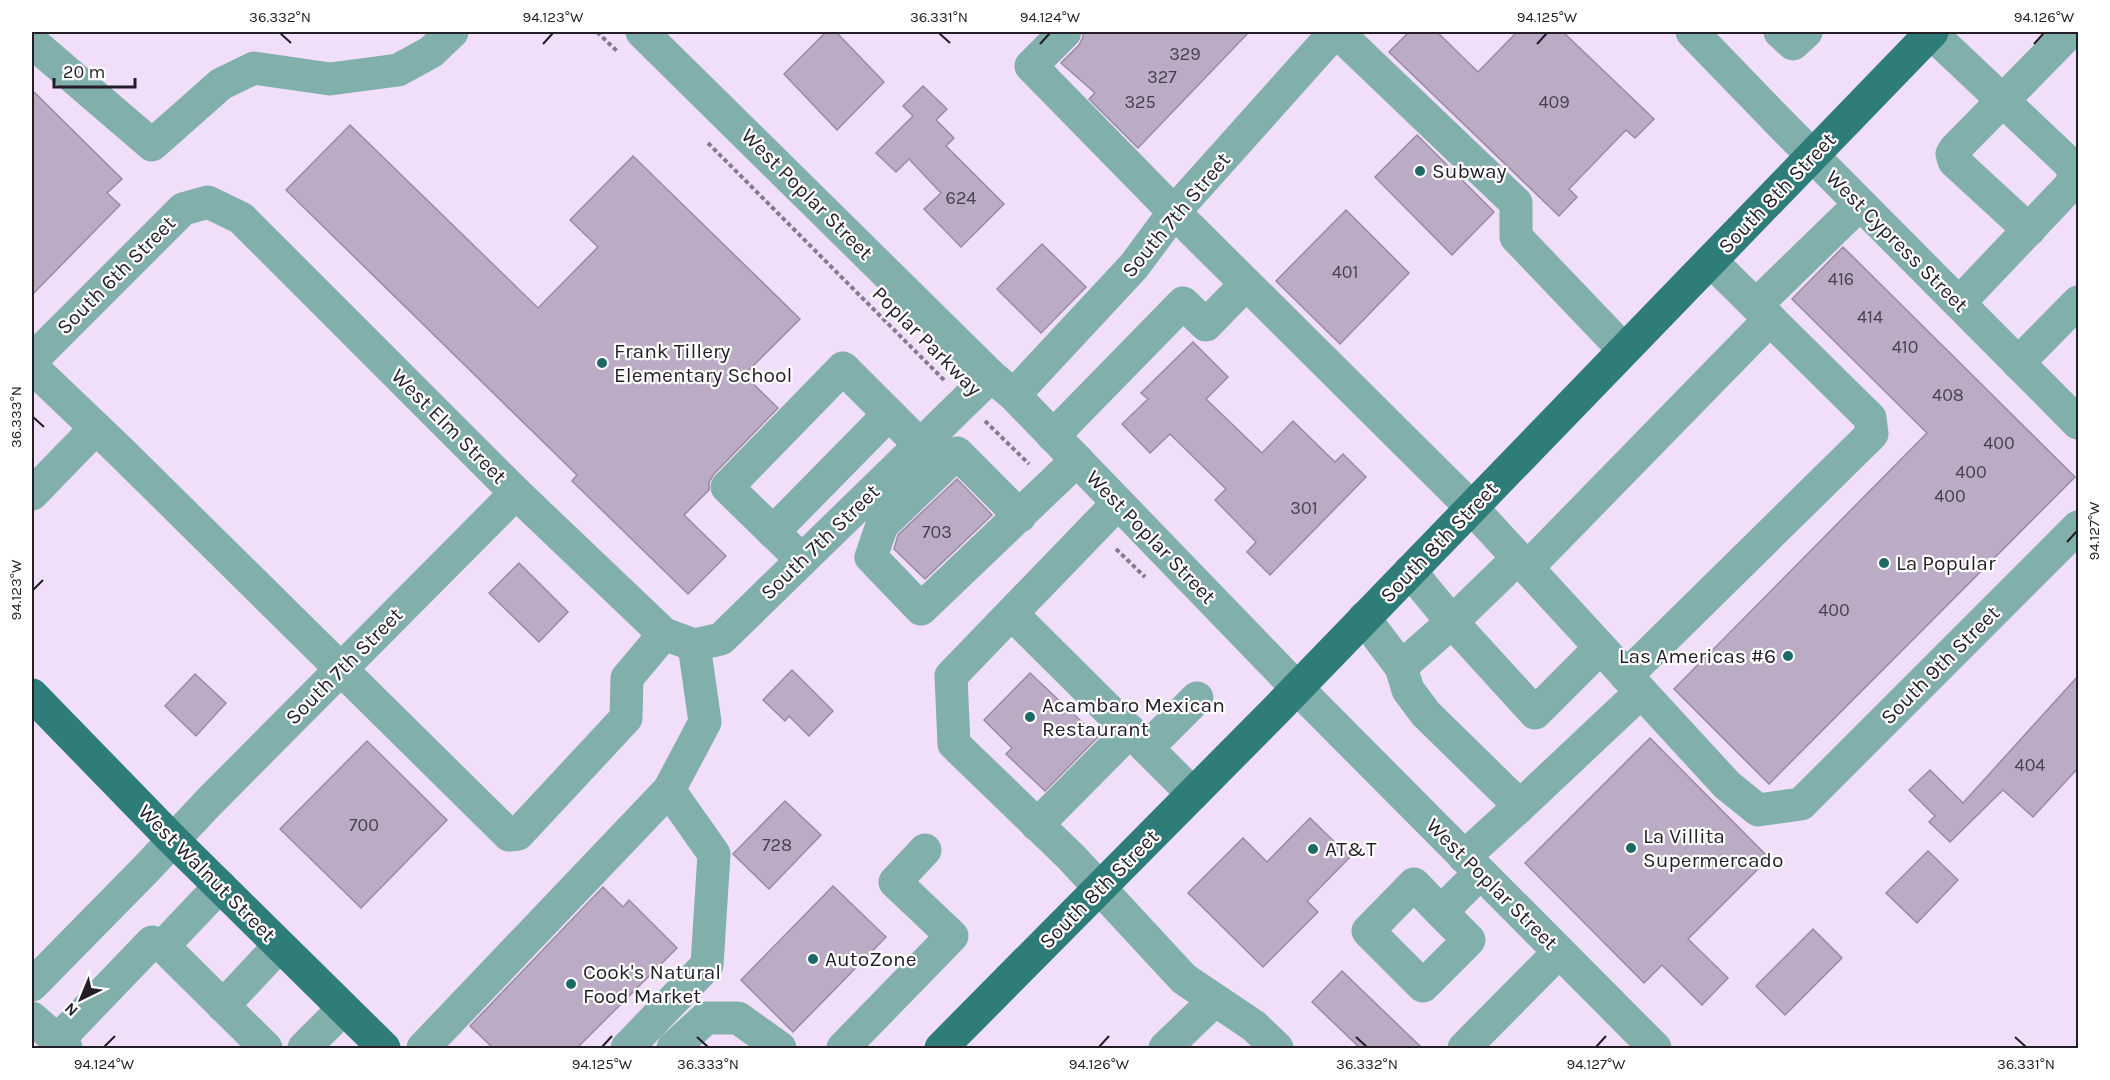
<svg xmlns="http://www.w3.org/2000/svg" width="2110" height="1080" font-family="Karla,sans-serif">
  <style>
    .building { fill: #bcabc5; stroke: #9b8aa3; stroke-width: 1.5 }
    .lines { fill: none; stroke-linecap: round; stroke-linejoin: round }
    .path { stroke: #867a8c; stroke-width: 4; stroke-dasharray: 4.5 3; stroke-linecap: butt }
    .minor { stroke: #81afac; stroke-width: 33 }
    .major { stroke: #2e7d78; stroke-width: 33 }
    .ticks { fill: none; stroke: #231d26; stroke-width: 2 }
    .poi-dot { fill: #1d6965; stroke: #fff; stroke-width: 2 }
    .labels { text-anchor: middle; stroke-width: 4.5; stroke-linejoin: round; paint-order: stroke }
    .number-label { font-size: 18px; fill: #49404e }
    .poi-label { font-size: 21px; fill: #231d26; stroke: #fff; text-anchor: start }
    .street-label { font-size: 21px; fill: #231d26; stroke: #fff }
    .neatline { fill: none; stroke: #231d26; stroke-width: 2 }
    .ticks-label { font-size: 15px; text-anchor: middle; fill: #231d26 }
  </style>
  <rect width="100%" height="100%" fill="#f1dffa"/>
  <g class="building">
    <path d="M826,32h10l48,50 -47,48 -53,-56z"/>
    <path d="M1083,32h166l-111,116 -49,-49 6,-6 -34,-30 18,-18 4,-8z"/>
    <path d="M1409,32h28l41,40 39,-40h46l91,87 -19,19 -9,-8 -57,59 8,8 -18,19 -170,-164z"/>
    <path d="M923,86l24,23 -11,11 18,18 -8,8 58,58 -43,43 -37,-38 17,-16 -32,-34 -13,13 -20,-19 37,-37 -10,-10z"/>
    <path d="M32,90l90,89 -15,14 13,12 -88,90z"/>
    <path d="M350,125l188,183 60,-61 -28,-27 63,-64 167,163 -56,56 34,33 -64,66 -5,8v8l-25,25 42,41 -38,38 -116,-113 5,-6 -291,-285z"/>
    <path d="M1417,135l77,77 -42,43 -77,-78z"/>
    <path d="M1346,210l63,63 -69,71 -64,-63z"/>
    <path d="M1042,244l44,43 -45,46 -44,-44z"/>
    <path d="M1843,247l232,230 -306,307 -95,-95 253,-256 -135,-134z"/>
    <path d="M1193,342l35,35 -22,22 56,54 31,-32 42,41 8,-8 23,23 -96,98 -23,-23 9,-10 -41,-42 11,-11 -56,-55 -20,19 -28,-29 26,-25 -7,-6z"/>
    <path d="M957,479l35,36 -67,64 -31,-30 4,-14z"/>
    <path d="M519,563l49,49 -29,30 -50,-49z"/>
    <path d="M792,670l41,41 -24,25 -20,-20 -4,5 -22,-21z"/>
    <path d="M1030,673l68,64 -53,54 -39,-37 6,-6 -28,-28z"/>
    <path d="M195,674l31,29 -30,33 -31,-30z"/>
    <path d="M2079,675v92l-46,50 -30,-27 -53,52 -21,-20 6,-6 -26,-26 21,-20 33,33z"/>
    <path d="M1650,738l119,120 -81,81 40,39 -26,27 -40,-40 -18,18 -119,-120z"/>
    <path d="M367,741l80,79 -86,88 -81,-79z"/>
    <path d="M785,801l36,34 -52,54 -36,-35z"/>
    <path d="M1310,818l40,39 -43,44 11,11 -55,55 -75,-74 55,-55 24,24z"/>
    <path d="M1928,851l30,29 -41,43 -31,-30z"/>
    <path d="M833,886l53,51 -93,95 -52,-52z"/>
    <path d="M603,887l20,20 6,-7 48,48 -100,100h-84l-23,-22z"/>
    <path d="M1813,929l29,29 -57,57 -29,-29z"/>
    <path d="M1342,971l80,77h-62l-48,-46z"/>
  </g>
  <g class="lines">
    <g class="path">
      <path d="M597,32l21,20"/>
      <path d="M708,143l238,239"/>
      <path d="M985,421l44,43"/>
      <path d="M1116,549l29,28"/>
    </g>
    <g class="minor">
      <path d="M642,32l349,344 23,19 283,293 358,360"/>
      <path d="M1065,32l-34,34 143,146 298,296 255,277 31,25 43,-6 277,-277"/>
      <path d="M1337,32l179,171v34l108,113"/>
      <path d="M1692,32l90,93 296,298"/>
      <path d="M1780,32l13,12 13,-12"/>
      <path d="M1931,33l139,131 5,14 -6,9 -110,116"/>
      <path d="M32,42l120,103 69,-61 33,-16 76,11 68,-9 33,-18 21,-20"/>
      <path d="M2029,230l-75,-69 -2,-7 3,-5 115,-117"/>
      <path d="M1756,305l104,-101"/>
      <path d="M32,360l151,-151 25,-7 33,16 275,275 148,141 30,11"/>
      <path d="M2018,363l60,-61"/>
      <path d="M32,367l88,84 389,384 9,-1 108,-116 1,-40 37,-44"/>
      <path d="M1014,395l120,-129 40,-54 161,-180"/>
      <path d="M1053,436l130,-133 23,22 40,-41"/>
      <path d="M32,494l64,-66"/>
      <path d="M1118,503l-167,173 3,68 117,113 113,122 70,47 23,22"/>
      <path d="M1020,516l-63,-63 -75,72 -11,32 50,52 156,-149"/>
      <path d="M773,532l116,-118"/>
      <path d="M802,560l-75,-73 116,-119 77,77"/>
      <path d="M1527,568l243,-249"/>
      <path d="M1410,571l42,51 83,91 65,-65"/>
      <path d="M1012,614l181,180"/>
      <path d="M1364,618l37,49 51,-45 66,-64"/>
      <path d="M694,645l27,-6 270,-263"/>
      <path d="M1401,667l7,23 18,24 94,92 -56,51"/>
      <path d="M1626,676l246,-242 -2,-16 -159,-157"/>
      <path d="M1147,748l50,-50"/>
      <path d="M1520,806l120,-113"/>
      <path d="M1037,825l93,-94"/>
      <path d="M1441,912l28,28 -46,46 -55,-55 46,-47 27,28 39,-39"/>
      <path d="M163,946l57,-60"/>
      <path d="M32,985l114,-116 63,-67 307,-309"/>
      <path d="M223,1006l56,-60"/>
      <path d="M32,1018l34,30"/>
      <path d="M57,1041l95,-99 11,4 103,102"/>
      <path d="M304,1048l39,-39"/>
      <path d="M423,1048l246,-258"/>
      <path d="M627,1048l80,-83 7,-111 -45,-64 36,-68 -11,-77"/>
      <path d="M673,1048l33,-30h32l42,30"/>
      <path d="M843,1048l109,-112 -57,-54 30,-32"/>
      <path d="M1165,1048l50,-48"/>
      <path d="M1464,1048l95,-96"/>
    </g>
    <g class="major">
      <path d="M32,695l141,145 211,208"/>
      <path d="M941,1048l336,-339 655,-677"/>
    </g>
  </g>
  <path class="ticks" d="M280,33l11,10M939,33l11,10M543,44l10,-11M1040,44l10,-11M1537,44l10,-11M2034,44l10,-11M33,417l11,10M2067,542l10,-11M33,590l10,-10M697,1037l11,10M1356,1037l11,10M2015,1037l11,10M104,1047l11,-11M602,1047l10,-11M1099,1047l10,-11M1596,1047l10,-11"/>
  <g class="poi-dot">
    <circle cx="1420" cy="171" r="6"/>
    <circle cx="602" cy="363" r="6"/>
    <circle cx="1884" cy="563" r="6"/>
    <circle cx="1788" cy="656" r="6"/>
    <circle cx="1030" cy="717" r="6"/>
    <circle cx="1631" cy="848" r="6"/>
    <circle cx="1313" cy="849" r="6"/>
    <circle cx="813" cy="959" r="6"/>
    <circle cx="571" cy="984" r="6"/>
  </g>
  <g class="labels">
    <g class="number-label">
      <text x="1185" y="60">329</text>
      <text x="1162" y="83">327</text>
      <text x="1140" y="108">325</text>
      <text x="1554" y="108">409</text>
      <text x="961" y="204">624</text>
      <text x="1345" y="278">401</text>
      <text x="1841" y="285">416</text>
      <text x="1870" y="323">414</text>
      <text x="1905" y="353">410</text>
      <text x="1948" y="401">408</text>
      <text x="1999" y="449">400</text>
      <text x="1971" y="478">400</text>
      <text x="1950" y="502">400</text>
      <text x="1304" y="514">301</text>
      <text x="937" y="538">703</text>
      <text x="1834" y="616">400</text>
      <text x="2030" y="771">404</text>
      <text x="364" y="831">700</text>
      <text x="777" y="851">728</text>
    </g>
    <g class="poi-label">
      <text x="1432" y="178">Subway</text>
      <text x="614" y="358">Frank Tillery<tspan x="614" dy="24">Elementary School</tspan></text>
      <text x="1896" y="570">La Popular</text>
      <text x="1776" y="663" text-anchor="end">Las Americas #6</text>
      <text x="1042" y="712">Acambaro Mexican<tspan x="1042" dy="24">Restaurant</tspan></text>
      <text x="1643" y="843">La Villita<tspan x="1643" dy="24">Supermercado</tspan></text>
      <text x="1325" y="856">AT&amp;T</text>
      <text x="825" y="966">AutoZone</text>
      <text x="583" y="979">Cook's Natural<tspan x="583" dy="24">Food Market</tspan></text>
    </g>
    <g class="street-label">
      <text transform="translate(1777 193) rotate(-46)" y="7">South 8th Street</text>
      <text transform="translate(807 194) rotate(45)" y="7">West Poplar Street</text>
      <text transform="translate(1176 215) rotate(-50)" y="7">South 7th Street</text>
      <text transform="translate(1897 241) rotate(45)" y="7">West Cypress Street</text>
      <text transform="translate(116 275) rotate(-45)" y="7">South 6th Street</text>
      <text transform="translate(927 341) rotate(45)" y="7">Poplar Parkway</text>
      <text transform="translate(449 426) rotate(45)" y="7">West Elm Street</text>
      <text transform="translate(1151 537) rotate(46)" y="7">West Poplar Street</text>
      <text transform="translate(820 542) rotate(-44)" y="7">South 7th Street</text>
      <text transform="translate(1439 542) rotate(-46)" y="7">South 8th Street</text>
      <text transform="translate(1940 665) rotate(-45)" y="7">South 9th Street</text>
      <text transform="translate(344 666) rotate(-45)" y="7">South 7th Street</text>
      <text transform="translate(207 873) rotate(45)" y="7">West Walnut Street</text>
      <text transform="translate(1492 884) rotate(45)" y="7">West Poplar Street</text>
      <text transform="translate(1099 889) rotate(-45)" y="7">South 8th Street</text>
    </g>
  </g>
  <rect width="2110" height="1080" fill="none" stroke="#ffffff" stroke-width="66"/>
  <g transform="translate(81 999) rotate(223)" stroke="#ffffff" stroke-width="4.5" paint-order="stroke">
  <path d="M0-4.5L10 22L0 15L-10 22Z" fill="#231d26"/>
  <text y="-9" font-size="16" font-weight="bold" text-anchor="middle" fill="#231d26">N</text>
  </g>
  <path d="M54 78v9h81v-9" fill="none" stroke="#231d26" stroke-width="3"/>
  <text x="63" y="78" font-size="18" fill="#231d26" stroke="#ffffff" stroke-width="4.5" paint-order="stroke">20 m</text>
  <rect x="33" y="33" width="2044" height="1014" class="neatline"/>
  <g class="ticks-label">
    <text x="280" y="22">36.332°N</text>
    <text x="553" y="22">94.123°W</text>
    <text x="939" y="22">36.331°N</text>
    <text x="1050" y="22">94.124°W</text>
    <text x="1547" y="22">94.125°W</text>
    <text x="2044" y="22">94.126°W</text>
    <text transform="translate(16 417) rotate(-90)" y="5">36.333°N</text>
    <text transform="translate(2094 531) rotate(-90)" y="5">94.127°W</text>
    <text transform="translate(16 590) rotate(-90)" y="5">94.123°W</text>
    <text x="104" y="1069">94.124°W</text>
    <text x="602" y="1069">94.125°W</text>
    <text x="708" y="1069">36.333°N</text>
    <text x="1099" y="1069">94.126°W</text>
    <text x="1367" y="1069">36.332°N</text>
    <text x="1596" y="1069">94.127°W</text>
    <text x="2026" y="1069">36.331°N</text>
  </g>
</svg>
